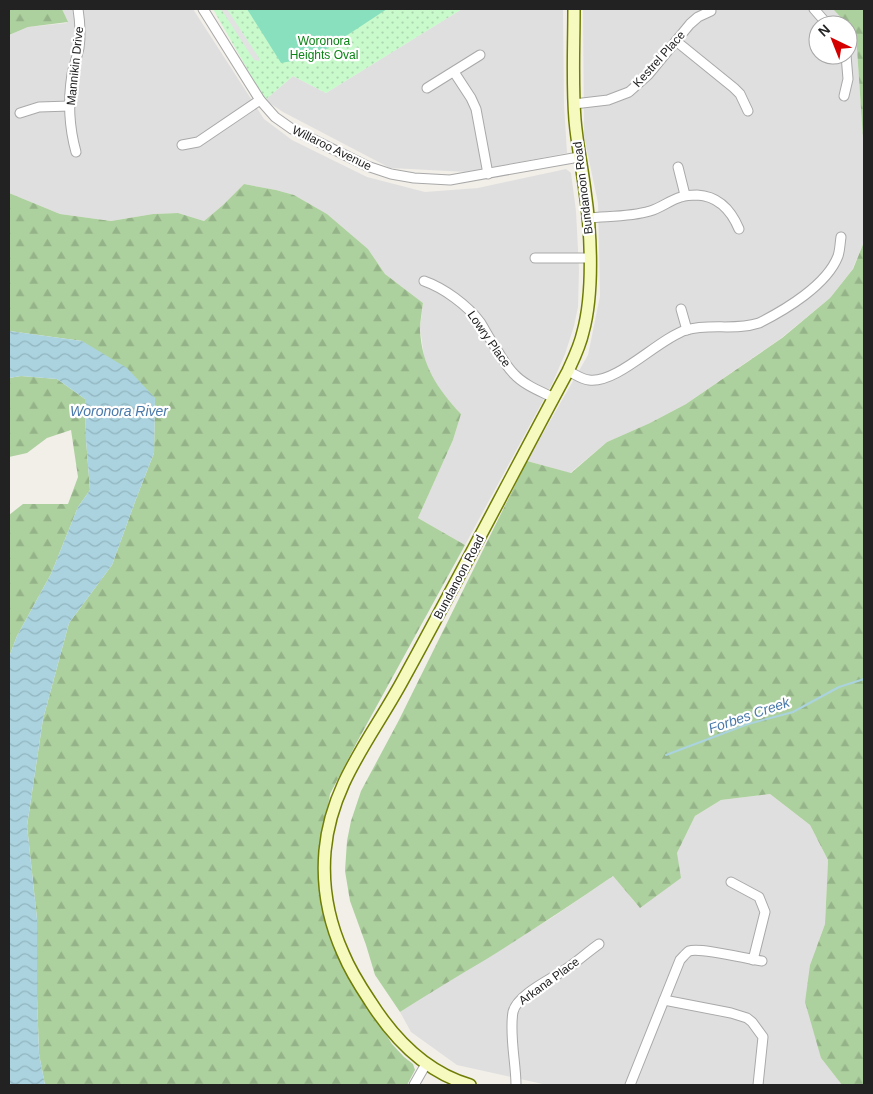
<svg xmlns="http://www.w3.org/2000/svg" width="873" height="1094" font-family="Helvetica,sans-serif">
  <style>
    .residential { fill: #e0dfdf }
    .forest { fill: url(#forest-firs) }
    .park { fill: url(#park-dots) }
    .pitch { fill: #88e0be }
    .parking { fill: #e2e2e2 }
    .water { fill: url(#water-waves) }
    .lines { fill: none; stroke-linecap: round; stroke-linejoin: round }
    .stream { stroke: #aad3df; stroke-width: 2 }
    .street-casing { stroke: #a9a9a9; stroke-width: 11 }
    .secondary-casing { stroke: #707d05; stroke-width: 14 }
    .street { stroke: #fff; stroke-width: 9 }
    .secondary { stroke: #f7fabf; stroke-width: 11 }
    .labels { text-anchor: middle; stroke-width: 4.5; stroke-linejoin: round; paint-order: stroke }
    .park-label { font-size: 12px; fill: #0c8416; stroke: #fff }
    .street-label { font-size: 12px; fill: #222; stroke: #fff }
    .water-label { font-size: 14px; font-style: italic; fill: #4a7aab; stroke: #fff }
  </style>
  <defs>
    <pattern id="forest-firs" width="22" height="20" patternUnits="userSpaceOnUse" patternTransform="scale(1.25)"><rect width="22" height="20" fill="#add19e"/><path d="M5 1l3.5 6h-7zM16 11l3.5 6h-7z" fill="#95b388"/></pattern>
    <pattern id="park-dots" width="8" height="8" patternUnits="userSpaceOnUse" patternTransform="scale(1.25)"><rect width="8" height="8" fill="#c8facc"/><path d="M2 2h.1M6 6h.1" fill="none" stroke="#acd6af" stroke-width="1.8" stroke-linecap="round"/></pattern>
    <pattern id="water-waves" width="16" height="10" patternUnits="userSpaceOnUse" patternTransform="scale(1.25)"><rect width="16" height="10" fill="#aad3df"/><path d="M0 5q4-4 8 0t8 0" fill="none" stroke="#92b5bf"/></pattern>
  </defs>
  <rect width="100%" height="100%" fill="#f2efe9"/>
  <g class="residential">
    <path d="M62,9h131l71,110 28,21 75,37 58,15 53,-4 88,-19 5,4 5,38 3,58 -1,38 -4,19 -9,28 -13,30 -87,161 -47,-27 35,-78 8,-26 -15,-16 -16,-24 -6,-18 -4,-28 3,-25 -38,-29 -17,-25 -41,-35 -33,-19 -18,-5 -32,-6 -21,21 -19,16 -26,-8 -25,1 -42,7 -51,-7 -51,-21v-158l19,-8 39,-4z"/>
    <path d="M462,9h101l1,95 3,49 -99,19 -78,-4 -107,-56 -18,-12 28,-24 33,17z"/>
    <path d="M583,9h250l15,16h-30v30h30v-30l8,9 8,120v88l-12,28 -22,28 -50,41 -94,65 -36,19 -43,19 -37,31 -43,-12 61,-106 12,-59 -2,-93 -14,-67z"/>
    <path d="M770,794l40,31 18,35 -3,64 -15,41 11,93 21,27h-295l-90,-20 -46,-33 -11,-20 34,-22 119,-73 60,-41 26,31 38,-54 18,-37 26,-16z"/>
  </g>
  <g class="forest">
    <path d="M9,9h53l6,13 -40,5 -19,8z"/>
    <path d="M833,9h31v145l-8,-120z"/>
    <path d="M244,184l32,6 18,5 33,19 41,35 17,25 38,29c-1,8 -3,18 -3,27 2,36 17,58 41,84l-8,26 -35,78 47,27 -108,197 -27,52 -10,59v31l2,26 17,49 53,85 12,13 9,7 2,6 -8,15h-362l-6,-31 -2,-57v-78l-10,-93 16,-107 26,-96 43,-58 24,-66 18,-46 1,-55 -73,-57 -73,-10v-138l51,21 51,7 42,-7 25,-1 26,8 19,-16z"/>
    <path d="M864,194v891h-22l-21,-27 -16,-56 5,-37 15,-41 3,-64 -18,-35 -40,-31 -49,6 -26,16 -18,37 4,25 -41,30 -27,-32c-42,29 -85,57 -128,84 -29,17 -57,34 -85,52l-25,-37 -9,-30 -16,-44 -5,-30 2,-30 4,-20 10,-30 38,-71 128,-259 44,12 36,-31 43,-19 36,-19 96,-66 48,-40 23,-29 11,-27z"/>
    <path d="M21,376l36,3 28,20 1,40 4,51 -12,17 -27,67 -34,62 -8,21v-142l14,-11h45l10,-27 -7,-47 -24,8 -20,15 -18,4v-79z"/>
  </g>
  <path class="park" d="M213,9h249l-136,84 -33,-17 -28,24z"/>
  <path class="pitch" d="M247,9h140l-73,48 -33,6z"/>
  <path class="parking" d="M221,9h6l32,49 1,3 -6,-1z"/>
  <path class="water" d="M9,331l73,10 45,27 28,30 -1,55 -18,46 -24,66 -43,58 -26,96 -16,107 10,93v78l2,57 6,31h-36v-428l8,-21 34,-62 27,-67 12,-17 -4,-51 -1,-40 -28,-20 -36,-3 -12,2z"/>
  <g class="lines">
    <path class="stream" d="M666,755l82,-31 45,-12 46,-25 25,-8"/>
    <g class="street-casing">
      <g id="street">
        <path d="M203,9l57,91 15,17 17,12 75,37 24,8 23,4 36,2 129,-23"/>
        <path d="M814,9l14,16"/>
        <path d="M676,41l58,47 6,6 8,17"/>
        <path d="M454,72l17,26 5,11 12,65"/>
        <path d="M427,88l53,-33"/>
        <path d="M844,96l4,-17 -2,-24"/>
        <path d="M574,104l34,-4 21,-8 19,-17 42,-51 8,-7 13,-6"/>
        <path d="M20,113l19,-6 31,-1"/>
        <path d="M182,145l16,-3 62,-42"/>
        <path d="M76,152c-7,-25 -8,-52 -4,-78 2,-9 5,-17 7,-26 2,-13 1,-26 -1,-39"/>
        <path d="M678,167l7,28"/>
        <path d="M588,218c20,-2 42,-1 62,-7 11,-3 20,-11 31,-14 5,-2 10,-2 16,-2 21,1 34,15 42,34"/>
        <path d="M535,258h55"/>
        <path d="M424,281c20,7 43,24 56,41 5,8 9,16 14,23 6,10 12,21 20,29 10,11 26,17 40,24"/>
        <path d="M681,309l6,21"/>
        <path d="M568,371c7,3 13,8 21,9 28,4 69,-41 97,-50 24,-7 49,1 73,-7 26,-13 68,-38 79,-67 2,-6 2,-13 3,-19"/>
        <path d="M731,882l28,15 6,15 -12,48"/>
        <path d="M664,1000l67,13 16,5 5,4 11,15 -5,48"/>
        <path d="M414,1085l12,-21"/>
        <path d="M516,1085c0,-22 -7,-51 -3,-73 4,-18 41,-34 56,-45 10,-7 20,-16 30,-23"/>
        <path d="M630,1085l50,-125c3,-3 6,-7 9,-9 11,-4 58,8 73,10"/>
      </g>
    </g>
    <g class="secondary-casing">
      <path id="secondary" d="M470,1085c-45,-13 -76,-46 -100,-84 -10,-15 -20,-31 -27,-48 -14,-31 -21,-67 -18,-102 6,-68 48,-115 79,-173 56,-102 109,-205 164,-307 6,-13 12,-25 15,-39 11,-40 8,-100 2,-141 -3,-24 -8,-47 -10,-71 -3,-37 -1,-74 -1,-111"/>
    </g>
    <use href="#street" class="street"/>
    <use href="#secondary" class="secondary"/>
  </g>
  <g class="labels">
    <g class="park-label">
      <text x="324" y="45">Woronora<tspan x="324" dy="14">Heights Oval</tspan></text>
    </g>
    <g class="street-label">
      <text transform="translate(659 59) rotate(-48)" y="4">Kestrel Place</text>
      <text transform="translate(75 66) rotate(-84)" y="4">Mannikin Drive</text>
      <text transform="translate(332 148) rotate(26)" y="4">Willaroo Avenue</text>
      <text transform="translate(583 188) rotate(-97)" y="4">Bundanoon Road</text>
      <text transform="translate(489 339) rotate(55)" y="4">Lowry Place</text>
      <text transform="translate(459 577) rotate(-62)" y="4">Bundanoon Road</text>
      <text transform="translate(549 981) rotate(-36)" y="4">Arkana Place</text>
    </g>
    <g class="water-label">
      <text x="119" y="416">Woronora River</text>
      <text transform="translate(749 715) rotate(-19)" y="5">Forbes Creek</text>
    </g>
  </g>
  <rect width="873" height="1094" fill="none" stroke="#222222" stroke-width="20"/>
  <g transform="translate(833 40) rotate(317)"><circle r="24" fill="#ffffff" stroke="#a7a7a7"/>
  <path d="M0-4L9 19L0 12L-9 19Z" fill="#d40000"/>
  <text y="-8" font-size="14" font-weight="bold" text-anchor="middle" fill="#222222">N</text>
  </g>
</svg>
